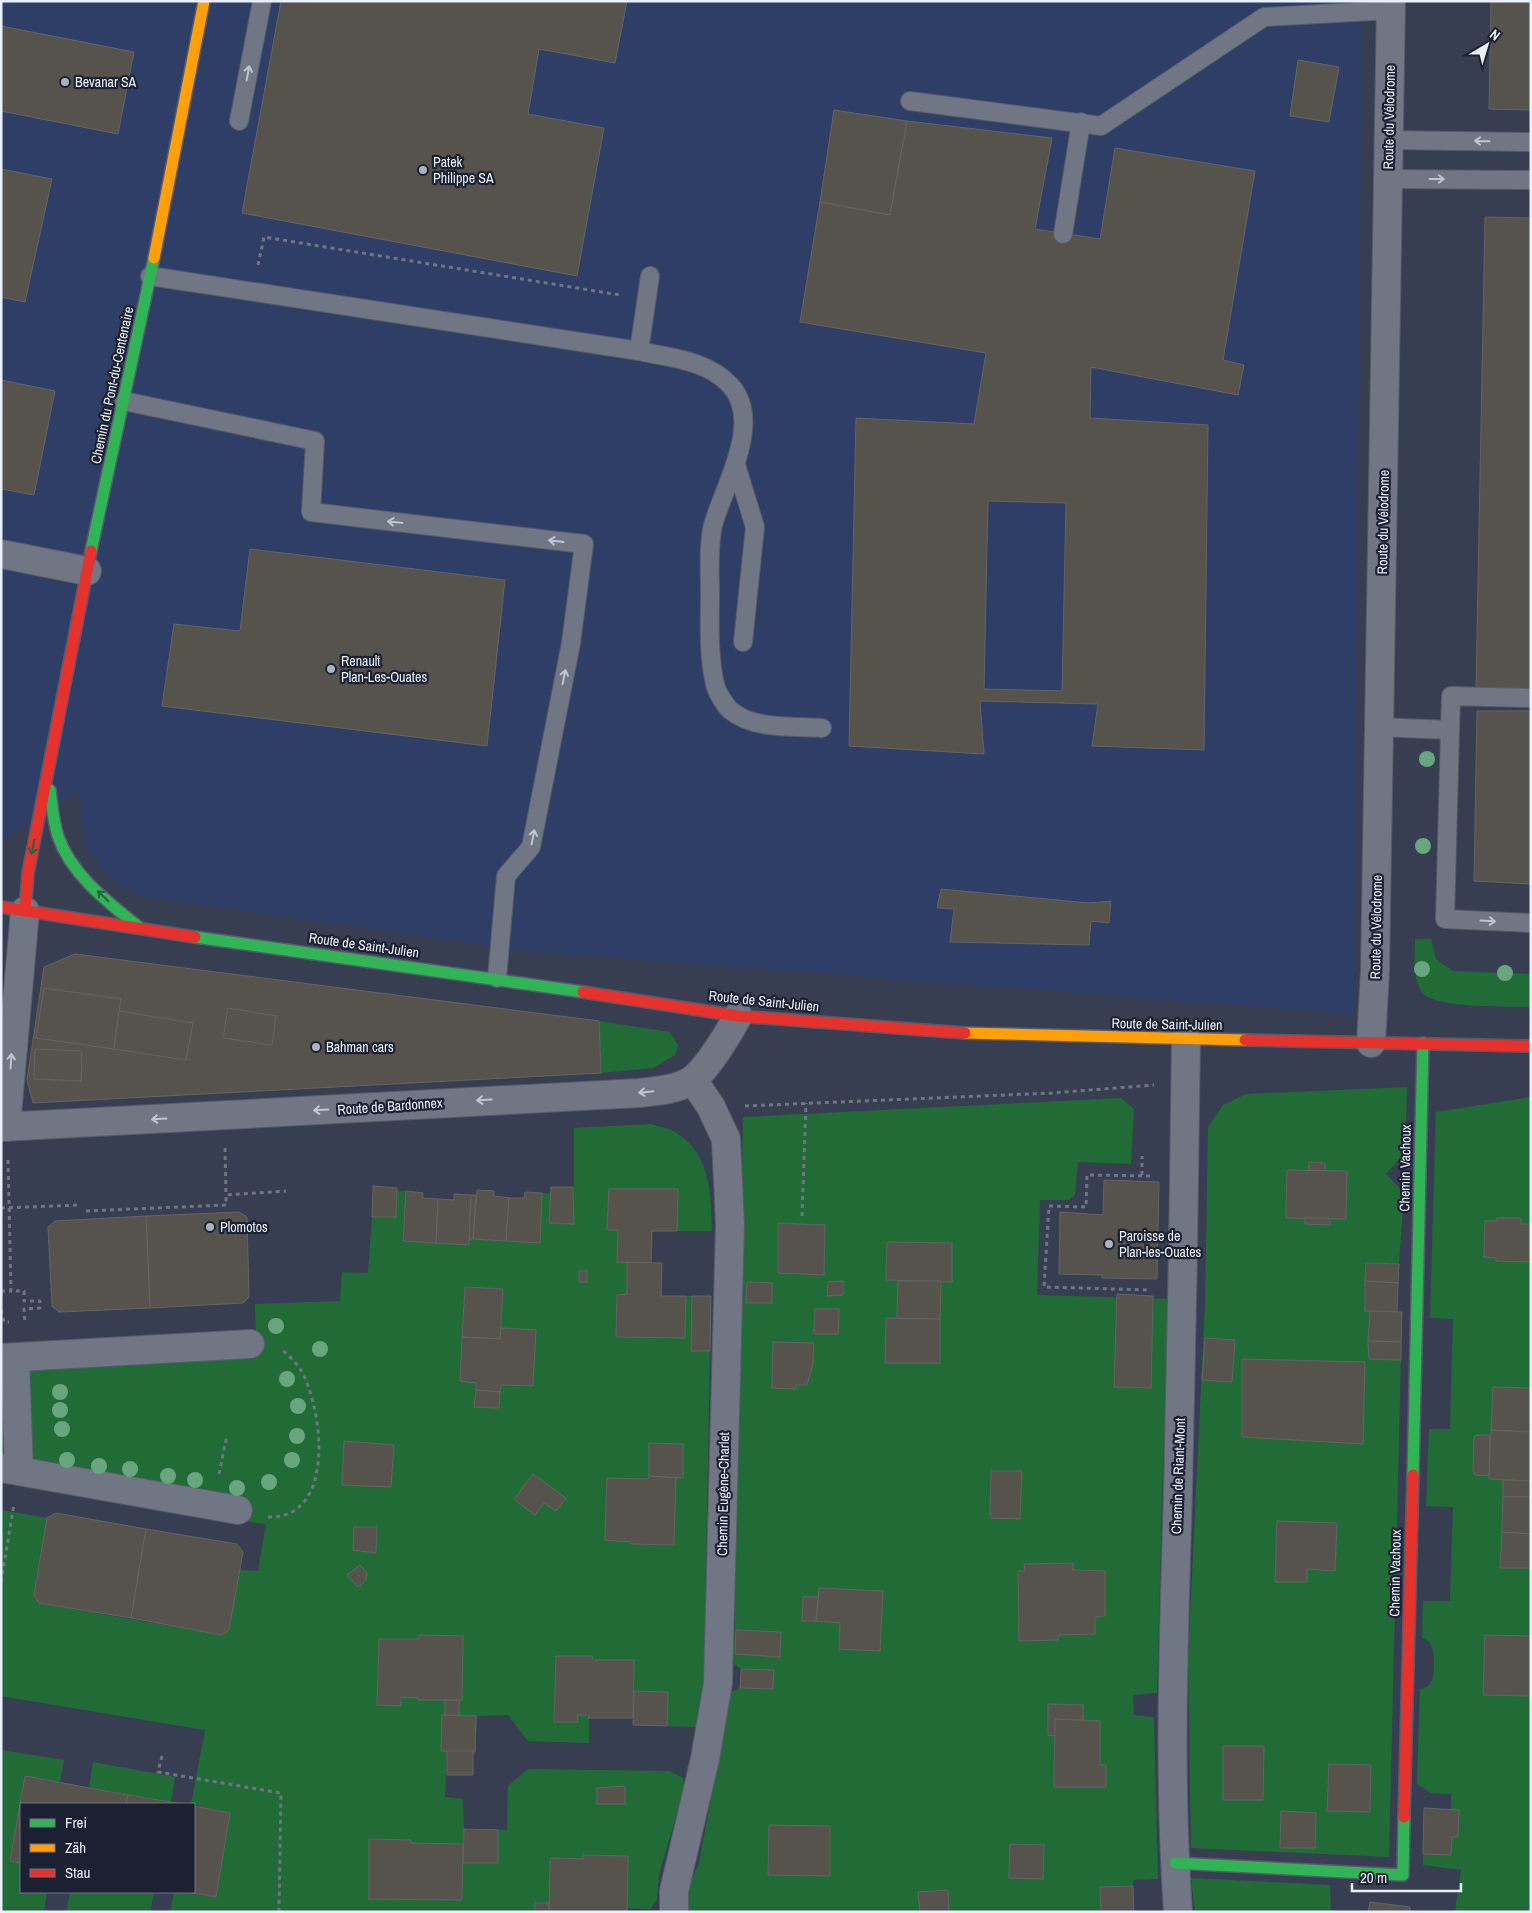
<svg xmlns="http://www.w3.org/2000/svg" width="1532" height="1913" font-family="'Archivo Narrow',sans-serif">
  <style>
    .built { fill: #2f3e66 }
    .green { fill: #216c36 }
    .building { fill: #56534c; stroke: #656464; fill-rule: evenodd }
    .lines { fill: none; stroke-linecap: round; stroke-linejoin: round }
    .lane-casing { stroke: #565b6b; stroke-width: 20 }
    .street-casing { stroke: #565b6b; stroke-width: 30 }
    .fast-casing { stroke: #565b6b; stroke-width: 14 }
    .slow-casing { stroke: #565b6b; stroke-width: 14 }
    .jam-casing { stroke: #565b6b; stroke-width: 14 }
    .path { stroke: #707583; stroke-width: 3; stroke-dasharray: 4 4; stroke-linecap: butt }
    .lane { stroke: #717685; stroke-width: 18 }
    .street { stroke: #717685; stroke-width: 28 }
    .fast { stroke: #30b455; stroke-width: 11 }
    .slow { stroke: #ff9f0a; stroke-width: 11 }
    .jam { stroke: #e5322d; stroke-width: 11 }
    .tree { fill: #68a67d }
    .oneway { stroke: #c0c5d4 }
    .oneway2 { stroke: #246342 }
    .poi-dot { fill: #abb2c2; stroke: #1b2132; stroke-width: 2 }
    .labels { text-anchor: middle; stroke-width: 4.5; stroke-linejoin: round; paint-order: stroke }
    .poi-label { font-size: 14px; fill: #eaf0fe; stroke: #1b2132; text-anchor: start }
    .street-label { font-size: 14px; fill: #eaf0fe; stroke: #1b2132 }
  </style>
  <rect width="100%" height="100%" fill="#373e52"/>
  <path class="built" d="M1,1h1361l-8,1013 -817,-62 -399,-56 -30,-20 -24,-34 -4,-50 -79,48z"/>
  <g class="green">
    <path d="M1415,939h16l5,20 17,12 78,3v33c-21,-1 -98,2 -109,-15 -10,-15 -7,-36 -7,-53z"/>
    <path d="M599,1021l71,11 8,14 -3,9 -22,13 -52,5z"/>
    <path d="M1407,1087l-2,66 -19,21 18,19 -5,71 -33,-1 -1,48 37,1 -13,545 -198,-9 -3,-188 17,-356 3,-177 15,-22 23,-11z"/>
    <path d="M1531,1097v815h-76l6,-42 -38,-5v-11l28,1 1,-18 6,-1 1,-26h-8v-16l-20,-1 -14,-9 3,-95c5,-1 9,-3 11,-7 4,-6 4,-30 0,-37 -2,-5 -5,-5 -9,-7l1,-37h27l3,-94 -27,-1 3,-77h21l3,-110 -23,-1 6,-206z"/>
    <path d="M1121,1098l13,11 -3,55 -53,-2 -3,33 -6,5h-29l-3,95 136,4 -10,166 -6,228 -24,2 1,20 20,2 4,162 -25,1 1,32h-445v-26l10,-23 32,-171 9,-4 1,-19 -7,-5 9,-547z"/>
    <path d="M651,1124c8,3 19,4 26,9 34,23 34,61 35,98h-60l-1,32h11v33h49l-7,379 -8,52 -63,-2v-7h-44v25l-61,-2 -20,-26 -31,1 -2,36 -28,-1 -2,46 18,2 1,30 43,1 1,-44 20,-17 142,2 13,7 1,12 -25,84 -2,26 -7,9 -23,-1v4h-457l4,-20 42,5 14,-84 -39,-9 14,-74 -204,-34v-186l46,8 -13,77 5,8 182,32 8,-6 11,-59 18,1 8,-47 -24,-3 -241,-60v-98l255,-12 -1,-47 85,-3 2,-29 26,1 4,-56h24l1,-26h9l-3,50 66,4v-6l71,4 2,-50 9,1 23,30v-96z"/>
    <path d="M1,1750l63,10 -4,22 -35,-6 -15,84 11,3v29h26l-3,20 -43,-1z"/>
    <path d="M93,1762l82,15 -4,25 -82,-14z"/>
    <path d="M1191,1878l139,7 1,27h-136z"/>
    <path d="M70,1892h84l-4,20h-84z"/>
  </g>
  <g class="building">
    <path d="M281,1h346l-12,62 -76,-14 -11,65 76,14 -27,148 -335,-63z"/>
    <path d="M1491,1h40v109l-42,-1z"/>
    <path d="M1,26l133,26 -16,82 -117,-23z"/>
    <path d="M1298,60l41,7 -10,55 -39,-6z"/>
    <path d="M834,110l73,11 -17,94 -70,-13z"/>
    <path d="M907,121l145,17 -17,91 65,10 15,-91 140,23 -32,189 21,5 -6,30 -147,-28 -1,51 118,7 -4,325 -112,-4 6,-42 -118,-3 4,53 -135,-8 7,-328 118,6 12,-71 -186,-31 20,-120 70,13zM988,501l78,2 -4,188 -78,-2z"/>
    <path d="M1,169l51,10 -27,123 -24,-5z"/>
    <path d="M1485,217l46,1v471l-55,-1z"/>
    <path d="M1,380l54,11 -21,104 -33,-6z"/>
    <path d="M250,549l255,31 -18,166 -325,-40 12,-82 66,7z"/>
    <path d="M1477,711h54v173l-57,-3z"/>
    <path d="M941,889l148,14 22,-2 -2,22 -18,-2 -2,24 -139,-3 4,-33 -17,-1z"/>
    <path d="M75,954l524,67 2,52 -568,30 -6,-23 17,-113z"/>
    <path d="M44,988l77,11 -7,50 -78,-11z"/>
    <path d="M228,1008l48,8 -4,29 -49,-7z"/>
    <path d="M119,1011l74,12 -7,37 -72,-11z"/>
    <path d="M35,1049l47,2 -1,30 -47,-2z"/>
    <path d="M1309,1162l16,1v8l-16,-1z"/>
    <path d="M1287,1170l60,1 -1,48 -60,-1z"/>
    <path d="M1104,1180l55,2 -2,97 -55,-1v-3l-43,-1 1,-62 43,3z"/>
    <path d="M373,1186l24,2 -1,29h-24z"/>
    <path d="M551,1187h22l1,37 -25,-1z"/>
    <path d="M609,1189h69l-1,42h-25l-1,33 -34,-2 1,-32h-11z"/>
    <path d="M477,1190l17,1v5l15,2 -3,43 -33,-2z"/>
    <path d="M406,1191l17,2v5l15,1 -2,44 -33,-2z"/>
    <path d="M525,1192l17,1 -2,50 -34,-2 3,-43h15z"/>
    <path d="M454,1194l17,1 -2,50 -33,-2 2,-44 16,1z"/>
    <path d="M471,1195h5l-3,44h-4z"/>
    <path d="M239,1212l8,5 2,80 -6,6 -93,5 -4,-92z"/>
    <path d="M146,1216l4,92 -91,4 -7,-6 -4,-79 7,-6z"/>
    <path d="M1305,1218h25v7l-25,-1z"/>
    <path d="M1497,1218h24v6h10v38l-35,-1v-3l-12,-1 1,-36h12z"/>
    <path d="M778,1223l47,2 -1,50 -46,-2z"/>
    <path d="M887,1242l65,1v39l-66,-2z"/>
    <path d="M627,1262l35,1 -1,33h25l-1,42 -69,-1 1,-42 10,-1z"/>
    <path d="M1366,1263l33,1 -1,19 -33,-2z"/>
    <rect x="579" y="1271" width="8" height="11"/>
    <path d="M843,1281v14l-16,1 1,-14z"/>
    <path d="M898,1281h43l-1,38h-43z"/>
    <path d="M1365,1281l33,2 -1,29 -32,-1z"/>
    <path d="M747,1282l25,1v20h-26z"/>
    <path d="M465,1287l38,2 -3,50 -38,-2z"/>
    <path d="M1117,1294l36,2 -2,92 -37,-1z"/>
    <path d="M692,1296h19l-1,55h-19z"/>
    <path d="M815,1309h24l-1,25h-24z"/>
    <path d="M1370,1311l32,1 -1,30 -33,-1z"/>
    <path d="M886,1318l54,1v44h-55z"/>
    <path d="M501,1328l35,2 -3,56 -32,-1 -1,7 -24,-2v-7l-16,-2 2,-44 38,2z"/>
    <path d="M1205,1338l30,2 -3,42 -30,-2z"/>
    <path d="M1368,1341l33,1v18l-32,-1z"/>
    <path d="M773,1342l41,1 -1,21 -6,21h-11l-1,4 -23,-1z"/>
    <path d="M1242,1359l123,3 -2,82 -121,-7z"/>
    <path d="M1493,1387l38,1v44l-40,-2z"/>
    <path d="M476,1390l24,2 -1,16 -25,-1z"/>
    <path d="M1491,1430l40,2v49l-42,-2z"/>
    <path d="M1477,1435h13l-1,41 -14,-1 -2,-3 1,-35z"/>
    <path d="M344,1441l50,4 -3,42 -49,-2z"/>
    <path d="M649,1443l34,1v34l-34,-2z"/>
    <path d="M991,1471h31l-2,48 -30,-1z"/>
    <path d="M533,1474l33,24 -10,13 -12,-8 -9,12 -21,-16z"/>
    <path d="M649,1476l27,2 -2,67 -43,-1v-2l-26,-2 2,-62 41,1z"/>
    <path d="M1503,1480l28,1v16h-28z"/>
    <path d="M1503,1497h28v37l-29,-2z"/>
    <path d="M56,1513l90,16 -15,89 -92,-15 -5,-8 13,-77z"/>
    <path d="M1277,1521l60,2 -2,48 -28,-2v13h-32z"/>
    <path d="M354,1527h23l-1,26 -23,-3z"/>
    <path d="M146,1529l91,15 6,8 -14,78 -8,5 -90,-17z"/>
    <path d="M1502,1532l29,2v34h-31z"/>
    <path d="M1073,1563v7l32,1v45l-10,1v17l-37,1v5l-39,1 -1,-70h7l-1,-7z"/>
    <path d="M360,1565l7,8 -1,7 -8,7 -11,-12z"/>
    <path d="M819,1588l64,3 -3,60 -41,-2 1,-26 -24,-2z"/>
    <path d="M803,1597h15l-2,24h-14z"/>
    <path d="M736,1630l45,2 -1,25 -45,-3z"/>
    <path d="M419,1635l44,1 -1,64h-44v-2l-17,-1v9l-24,-1 2,-66h40z"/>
    <path d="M1485,1635l46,1v60l-48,-1z"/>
    <path d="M556,1656h36l1,4h41l-1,58h-45l1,-3h-12l1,7h-24z"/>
    <path d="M741,1669l33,1 -1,19 -33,-1z"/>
    <path d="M634,1691l34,1 -1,34 -34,-1z"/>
    <path d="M445,1700l14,1v15l-14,-1z"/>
    <path d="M1048,1704l35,1v15l-28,-1v17l-7,-1z"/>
    <path d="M442,1715l34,1 -1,36 -34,-1z"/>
    <path d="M1055,1719l45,2v44h6v22h-52z"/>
    <path d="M1223,1746h41l-1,54h-40z"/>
    <rect x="447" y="1751" width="26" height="24"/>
    <path d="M1329,1764l42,1 -1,47 -43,-1z"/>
    <path d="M25,1776l103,19 -2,9h-105v59l-11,-2z"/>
    <path d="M625,1786v18h-28v-16z"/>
    <path d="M128,1795l43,7 11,2h-56z"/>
    <path d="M194,1806l36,7 -14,84 -30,-5h8z"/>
    <path d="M1424,1808l35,2 -1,27h-6l-1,18 -28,-1z"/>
    <path d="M1281,1811l35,2 -1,35h-35z"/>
    <path d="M769,1825l61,1v50l-62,-1z"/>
    <path d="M464,1829l34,1v33h-35z"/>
    <path d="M369,1839l42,1v3l52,1 -1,56 -93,-1z"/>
    <path d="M1010,1844l34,1 -1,34 -34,-1z"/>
    <path d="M583,1855l45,1 -1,56h-78l1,-54 33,1z"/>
    <path d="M1133,1886l1,26h-33l-1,-25z"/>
    <path d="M948,1890l1,22h-29l-2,-20z"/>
    <path d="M1370,1902l40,5v5h-42z"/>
    <rect x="535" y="1903" width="14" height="9"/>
  </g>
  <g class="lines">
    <g class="lane-casing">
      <g id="lane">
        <path d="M910,101l191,25 163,-109 127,-7"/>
        <path d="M239,121l23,-120"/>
        <path d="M1388,140l143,2"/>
        <path d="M1388,179l143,1"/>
        <path d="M1063,234l18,-112"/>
        <path d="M150,276l489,75c31,7 68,9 91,34 34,36 -6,101 -17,140 -5,22 -3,46 -3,68 0,30 -2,61 5,91 1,7 10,21 15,26 23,20 64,16 92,18"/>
        <path d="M639,351l11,-75"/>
        <path d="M124,401l191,40 -4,71 273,32 -13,99 -40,204 -25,29 -9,102"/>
        <path d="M736,465l19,62 -12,115"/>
        <path d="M1379,727l71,3 -5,189 86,4"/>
        <path d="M1450,730l1,-34 80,2"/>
      </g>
    </g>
    <g class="street-casing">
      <g id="street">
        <path d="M1,554l86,17"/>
        <path d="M1371,1043l4,-72 16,-970"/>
        <path d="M1,1127l638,-34c17,-2 38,-3 53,-13 15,-11 37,-47 46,-64"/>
        <path d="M6,1127l19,-216"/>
        <path d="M1,1358l249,-14"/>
        <path d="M15,1358l4,113"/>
        <path d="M1,1468l237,42"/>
        <path d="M674,1912v-21l31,-132 13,-76 12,-459 -4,-85 -15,-32 -18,-27"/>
        <path d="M1178,1912c-10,-140 -4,-281 0,-421 4,-151 6,-301 8,-452"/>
      </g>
    </g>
    <g class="fast-casing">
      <g id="fast">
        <path d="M91,551l63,-293"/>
        <path d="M50,790c2,15 3,31 8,46 13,39 51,67 82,92"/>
        <path d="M195,937l388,55"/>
        <path d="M1413,1475l10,-432"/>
        <path d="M1175,1863l228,12 1,-58"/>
      </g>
    </g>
    <g class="slow-casing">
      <g id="slow">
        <path d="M154,258l50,-257"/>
        <path d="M965,1033l280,7"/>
      </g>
    </g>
    <g class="jam-casing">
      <g id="jam">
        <path d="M1,907l194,30"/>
        <path d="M25,911l3,-38 63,-322"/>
        <path d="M583,992l155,24 227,17"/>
        <path d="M1245,1040l286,6"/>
        <path d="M1404,1817l9,-342"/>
      </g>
    </g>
    <g class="path">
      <path d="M258,265l6,-28 356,58"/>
      <path d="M745,1106l307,-13 102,-8"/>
      <path d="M225,1148l1,47"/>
      <path d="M8,1160l3,131h13v10h16v7l-16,1 1,14"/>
      <path d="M1142,1175v-19"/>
      <path d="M1150,1176l-63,-1 -1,32 -37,-1 -5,81 106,3"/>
      <path d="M1,1208l79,-3"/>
      <path d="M86,1211l140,-6v-10l60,-4"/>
      <path d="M802,1216l4,-113"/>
      <path d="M1,1291h10"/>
      <path d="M1,1293v8"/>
      <path d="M1,1310l3,12h5"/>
      <path d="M219,1474l8,-39"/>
      <path d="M268,1517c68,2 55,-106 34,-145 -5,-9 -14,-17 -21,-23"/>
      <path d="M1,1582l13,-78"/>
      <path d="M162,1756l-4,16 123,21 -2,119"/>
    </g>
    <use href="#lane" class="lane"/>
    <use href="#street" class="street"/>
    <use href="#fast" class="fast"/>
    <use href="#slow" class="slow"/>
    <use href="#jam" class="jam"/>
  </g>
  <g class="tree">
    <circle cx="1427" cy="759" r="8"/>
    <circle cx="1423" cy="846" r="8"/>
    <circle cx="1422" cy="969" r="8"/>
    <circle cx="1505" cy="973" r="8"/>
    <circle cx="276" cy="1326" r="8"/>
    <circle cx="320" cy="1349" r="8"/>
    <circle cx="287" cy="1379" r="8"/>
    <circle cx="60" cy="1392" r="8"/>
    <circle cx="298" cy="1406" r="8"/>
    <circle cx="60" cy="1410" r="8"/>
    <circle cx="62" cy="1429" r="8"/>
    <circle cx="297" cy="1436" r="8"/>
    <circle cx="67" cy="1460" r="8"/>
    <circle cx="292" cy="1460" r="8"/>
    <circle cx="99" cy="1466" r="8"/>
    <circle cx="130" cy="1469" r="8"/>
    <circle cx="168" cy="1476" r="8"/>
    <circle cx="195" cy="1480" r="8"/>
    <circle cx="269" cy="1482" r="8"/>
    <circle cx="237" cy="1488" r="8"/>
  </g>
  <defs><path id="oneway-shaft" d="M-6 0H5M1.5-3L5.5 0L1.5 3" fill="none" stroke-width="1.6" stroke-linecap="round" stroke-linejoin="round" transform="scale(1.25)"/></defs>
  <g class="oneway">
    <use href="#oneway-shaft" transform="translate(248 73) rotate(-79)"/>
    <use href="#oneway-shaft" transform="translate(1482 141) rotate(-179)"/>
    <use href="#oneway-shaft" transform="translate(1437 179)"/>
    <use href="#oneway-shaft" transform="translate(395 522) rotate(-173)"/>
    <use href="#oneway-shaft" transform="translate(556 541) rotate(-173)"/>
    <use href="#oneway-shaft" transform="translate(564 677) rotate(-79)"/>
    <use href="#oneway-shaft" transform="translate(533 837) rotate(-79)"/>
    <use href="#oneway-shaft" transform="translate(1488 921) rotate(3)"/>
    <use href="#oneway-shaft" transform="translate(11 1061) rotate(-86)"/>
    <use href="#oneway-shaft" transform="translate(646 1092) rotate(174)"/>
    <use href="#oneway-shaft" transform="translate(484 1100) rotate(177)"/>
    <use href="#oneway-shaft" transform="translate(321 1110) rotate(177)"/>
    <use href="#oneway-shaft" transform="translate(159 1119) rotate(177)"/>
  </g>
  <g class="oneway2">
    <use href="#oneway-shaft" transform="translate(33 847) rotate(101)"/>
    <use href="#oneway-shaft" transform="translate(103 896) rotate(-136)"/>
  </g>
  <g class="poi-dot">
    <circle cx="65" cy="82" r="5"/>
    <circle cx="423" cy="170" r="5"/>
    <circle cx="331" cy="669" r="5"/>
    <circle cx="316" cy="1047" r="5"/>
    <circle cx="210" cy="1227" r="5"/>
    <circle cx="1109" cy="1244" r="5"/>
  </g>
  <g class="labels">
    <g class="poi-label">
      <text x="75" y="87">Bevanar SA</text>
      <text x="433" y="167">Patek<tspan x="433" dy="16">Philippe SA</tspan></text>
      <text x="341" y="666">Renault<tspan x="341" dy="16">Plan-Les-Ouates</tspan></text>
      <text x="326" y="1052">Bahman cars</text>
      <text x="220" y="1232">Plomotos</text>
      <text x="1119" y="1241">Paroisse de<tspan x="1119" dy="16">Plan-les-Ouates</tspan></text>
    </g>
    <g class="street-label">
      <text transform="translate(1389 117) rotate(-89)" y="5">Route du Vélodrome</text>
      <text transform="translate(112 385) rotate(-78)" y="5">Chemin du Pont-du-Centenaire</text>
      <text transform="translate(1383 522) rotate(-89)" y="5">Route du Vélodrome</text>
      <text transform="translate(1376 927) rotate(-89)" y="5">Route du Vélodrome</text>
      <text transform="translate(364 945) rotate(8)" y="5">Route de Saint-Julien</text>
      <text transform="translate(764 1001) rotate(6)" y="5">Route de Saint-Julien</text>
      <text transform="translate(1167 1024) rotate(1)" y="5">Route de Saint-Julien</text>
      <text transform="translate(390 1106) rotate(-4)" y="5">Route de Bardonnex</text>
      <text transform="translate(1405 1168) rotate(-89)" y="5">Chemin Vachoux</text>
      <text transform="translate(1178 1476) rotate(-88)" y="5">Chemin de Riant-Mont</text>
      <text transform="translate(723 1494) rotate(-89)" y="5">Chemin Eugène-Charlet</text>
      <text transform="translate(1395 1573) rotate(-89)" y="5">Chemin Vachoux</text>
    </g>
  </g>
  <rect width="1532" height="1913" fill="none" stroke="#eaf0fe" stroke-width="5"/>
  <rect x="20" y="1803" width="175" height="90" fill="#1b2132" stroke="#6e7484"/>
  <rect x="30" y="1819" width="25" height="8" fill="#30b455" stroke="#6e7484"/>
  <text x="65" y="1828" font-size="15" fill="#eaf0fe">Frei</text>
  <rect x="30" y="1844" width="25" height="8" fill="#ff9f0a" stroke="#6e7484"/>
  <text x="65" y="1853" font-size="15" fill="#eaf0fe">Zäh</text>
  <rect x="30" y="1869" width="25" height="8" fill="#e5322d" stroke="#6e7484"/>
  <text x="65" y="1878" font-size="15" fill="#eaf0fe">Stau</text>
  <g transform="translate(1487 45) rotate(38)" stroke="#1b2132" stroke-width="4" paint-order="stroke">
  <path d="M0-4L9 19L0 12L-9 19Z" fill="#eaf0fe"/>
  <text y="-8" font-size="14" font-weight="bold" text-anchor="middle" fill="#eaf0fe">N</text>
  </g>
  <path d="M1352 1883v8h109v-8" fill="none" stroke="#eaf0fe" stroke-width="2.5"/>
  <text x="1360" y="1883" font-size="15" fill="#eaf0fe" stroke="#1b2132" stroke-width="4" paint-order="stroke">20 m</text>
</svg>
